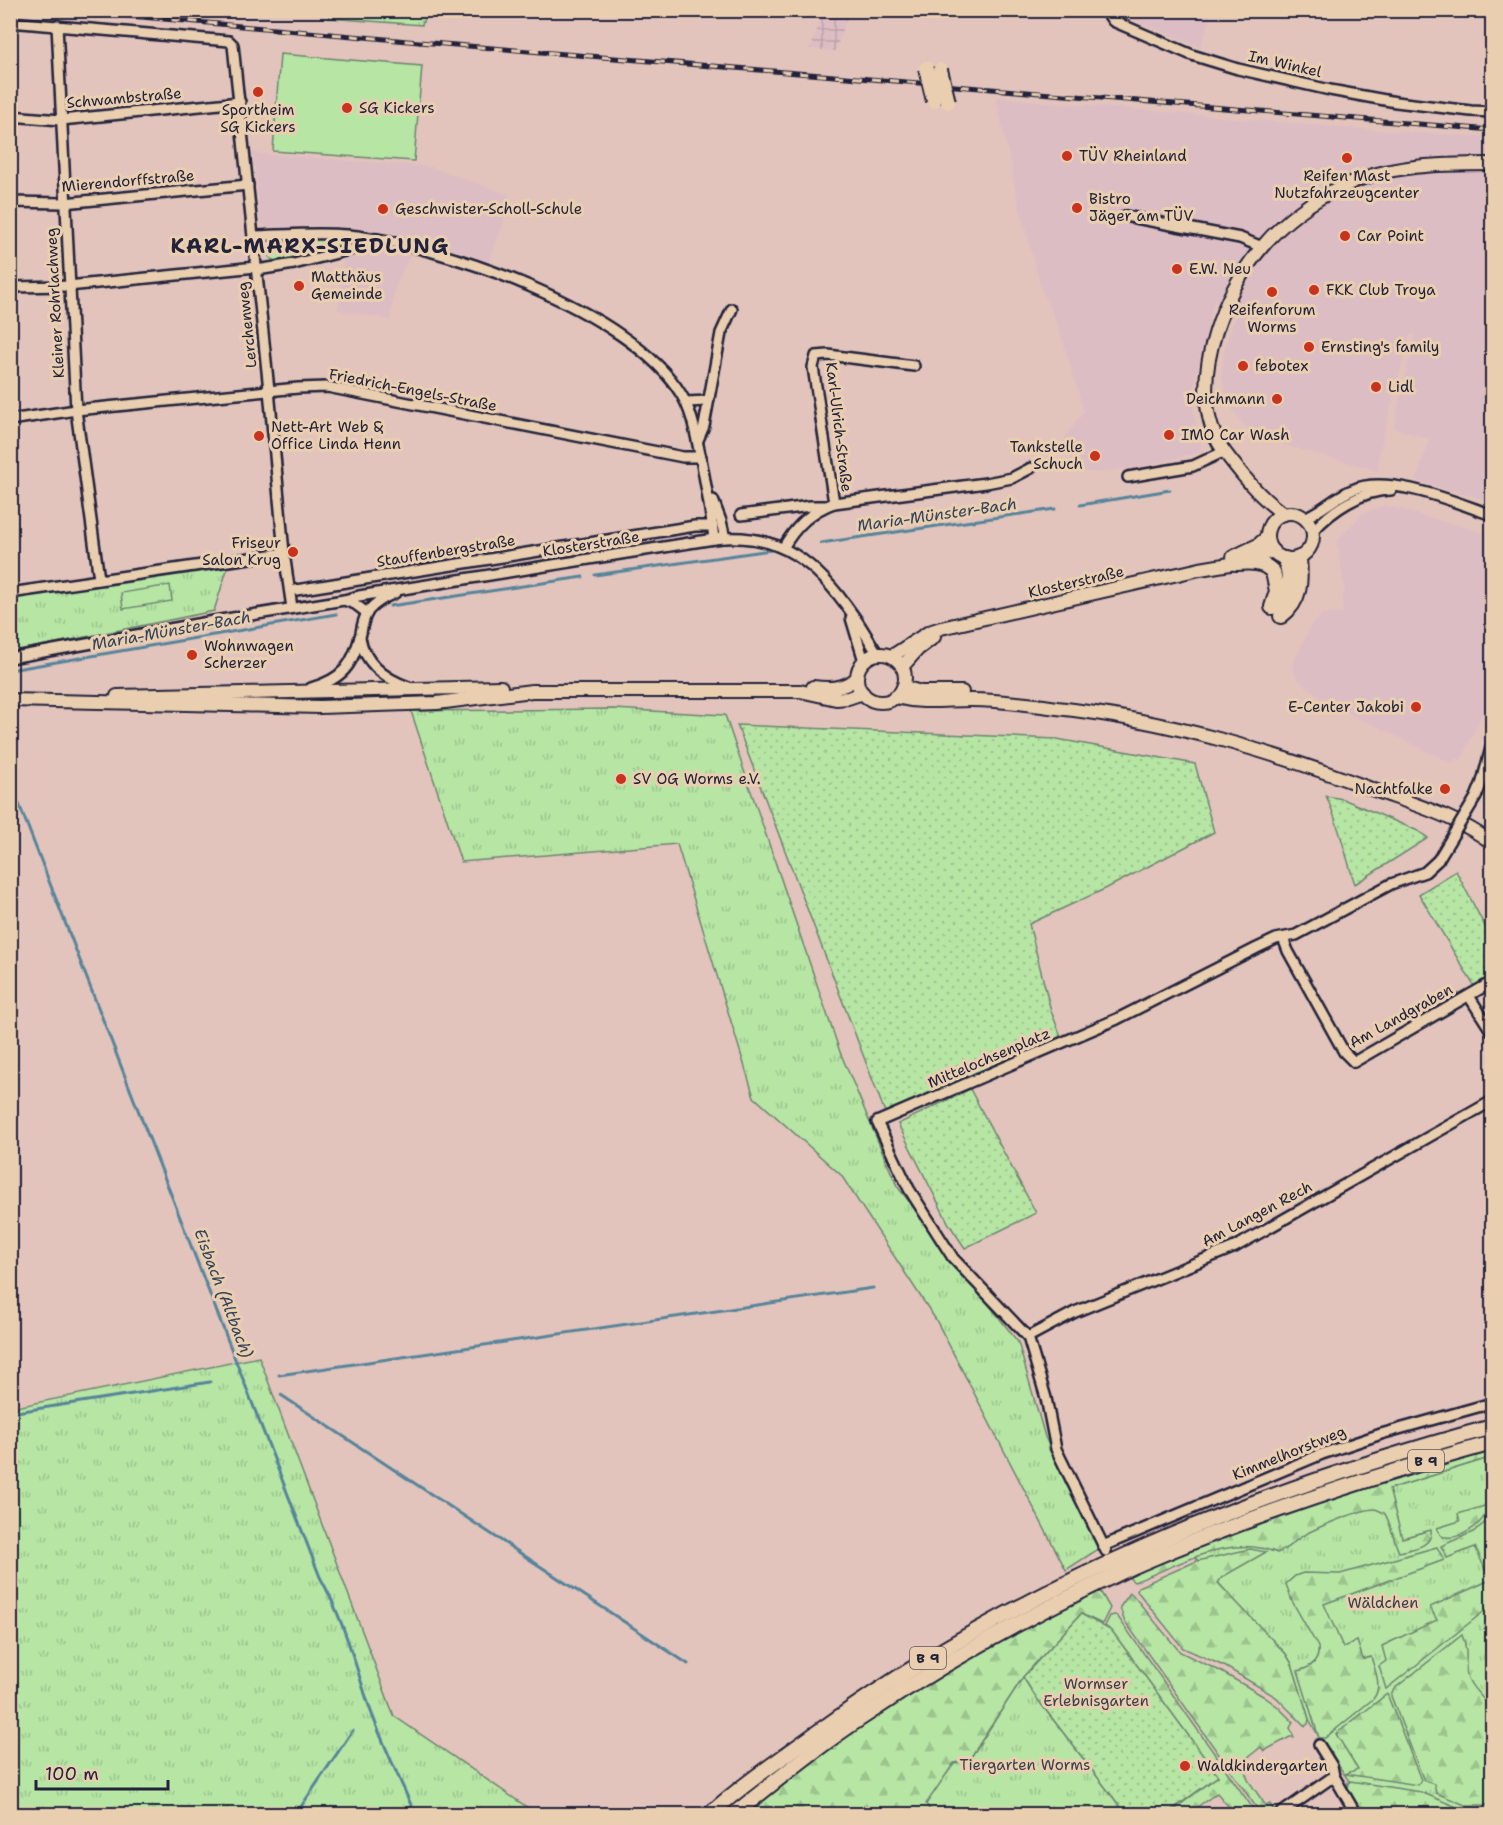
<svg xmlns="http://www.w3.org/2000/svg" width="1503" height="1825" font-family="'Shantell Sans',sans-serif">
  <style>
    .built { fill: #ddbdc4 }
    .industrial { fill: url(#industrial-grid) }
    .grass { fill: url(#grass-tufts); stroke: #6c8470; stroke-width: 1.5 }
    .forest { fill: url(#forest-firs); stroke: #6c8470; stroke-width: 1.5 }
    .garden { fill: url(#garden-dots); stroke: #6c8470; stroke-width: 1.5 }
    .pitch { fill: #b6e5a4; stroke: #6c8470; stroke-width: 1.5 }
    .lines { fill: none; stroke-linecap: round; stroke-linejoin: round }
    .stream { stroke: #57849a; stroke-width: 3 }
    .minor-casing { stroke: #22223b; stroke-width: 14 }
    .major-casing { stroke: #22223b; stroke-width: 16 }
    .highway-casing { stroke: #22223b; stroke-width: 18 }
    .minor { stroke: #e9ceb0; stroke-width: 9 }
    .major { stroke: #e9ceb0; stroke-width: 12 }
    .highway { stroke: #e9ceb0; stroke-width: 14 }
    .rail-casing { stroke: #22223b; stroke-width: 5 }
    .rail { stroke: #e9ceb0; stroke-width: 3; stroke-dasharray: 9; stroke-linecap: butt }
    .minor-bridge-casing { stroke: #22223b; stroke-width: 14; stroke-linecap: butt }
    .highway-bridge-casing { stroke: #22223b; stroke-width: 18; stroke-linecap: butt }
    .minor-bridge { stroke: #e9ceb0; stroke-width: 9 }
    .highway-bridge { stroke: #e9ceb0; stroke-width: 14 }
    .poi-dot { fill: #c8321e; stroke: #e9ceb0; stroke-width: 2 }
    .labels { text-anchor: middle; stroke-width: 6; stroke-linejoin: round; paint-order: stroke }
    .shield { fill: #e9ceb0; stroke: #5e565e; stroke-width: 1.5 }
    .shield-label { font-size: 14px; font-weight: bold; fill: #22223b }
    .street-label { font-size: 15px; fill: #22223b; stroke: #e9ceb0 }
    .poi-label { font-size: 15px; fill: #22223b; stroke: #e9ceb0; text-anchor: start }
    .park-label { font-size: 15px; fill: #383f4b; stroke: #e9ceb0 }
    .water-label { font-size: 16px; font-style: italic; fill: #34435b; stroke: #e9ceb0 }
    .district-label { font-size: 21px; font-weight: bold; letter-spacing: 1.5px; fill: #22223b; stroke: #e9ceb0 }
  </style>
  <defs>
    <pattern id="industrial-grid" width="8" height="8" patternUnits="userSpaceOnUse" patternTransform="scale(1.5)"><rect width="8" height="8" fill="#ddbdc4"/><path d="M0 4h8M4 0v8" fill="none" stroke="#bda2a9"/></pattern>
    <pattern id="grass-tufts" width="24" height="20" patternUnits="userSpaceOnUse" patternTransform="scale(1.5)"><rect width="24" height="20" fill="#b6e5a4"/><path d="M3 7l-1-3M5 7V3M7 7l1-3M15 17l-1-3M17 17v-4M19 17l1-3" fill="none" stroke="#9cc48e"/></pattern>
    <pattern id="forest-firs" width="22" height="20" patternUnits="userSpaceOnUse" patternTransform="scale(1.5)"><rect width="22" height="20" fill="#b6e5a4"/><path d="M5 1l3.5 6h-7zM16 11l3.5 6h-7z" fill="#9cc48e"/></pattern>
    <pattern id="garden-dots" width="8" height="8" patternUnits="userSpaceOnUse" patternTransform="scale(1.5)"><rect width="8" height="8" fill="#b6e5a4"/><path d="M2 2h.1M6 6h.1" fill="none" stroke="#9cc48e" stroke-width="1.8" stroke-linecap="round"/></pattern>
  </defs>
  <rect width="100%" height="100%" fill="#e2c4bc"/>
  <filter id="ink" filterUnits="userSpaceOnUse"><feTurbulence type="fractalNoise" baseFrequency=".0167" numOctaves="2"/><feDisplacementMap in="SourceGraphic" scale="12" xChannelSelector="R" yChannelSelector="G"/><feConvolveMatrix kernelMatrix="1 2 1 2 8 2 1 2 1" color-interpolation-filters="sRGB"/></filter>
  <g filter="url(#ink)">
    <g class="built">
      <path d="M1115,11h98l-13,36 -80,-32z"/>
      <path d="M996,97l362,32 134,8v365l-76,-21 13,-42 -36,-11 22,-93 -5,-1 -31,119 -1,18 -107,-30 -11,-4 -19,-15 -15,-23 -5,-24 5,-32 12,-35 -24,-6 -21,87 1,27 8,36 -58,14 -42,6h-19l-5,-2 -8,-13 -5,-20 19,-26 -23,-77 -20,-46 -21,-79z"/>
      <path d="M253,153l178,14 79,28 -8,32 -13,35 -24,-9 -57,-15 -39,-8 -59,-4 -44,2 -6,-6z"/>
      <path d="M366,252h17l27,3 -15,33 -5,32 -52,-10 6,-53z"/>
      <path d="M1384,505l108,30v152l-3,-1 -1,2 4,4 -31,68 -5,-2 -3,6 -119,-58 -1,1 -35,-27 -6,-15 21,-43h4l3,-8 23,-2 -1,-18 3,-1 -8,-52 25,-27z"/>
    </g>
    <path class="industrial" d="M824,11h11l13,4 -13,36 -25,-2z"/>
    <g class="grass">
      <path d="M332,11v-1l95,1 -5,14 -93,-7z"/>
      <path d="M298,238l34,1h5l2,4 -1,3 -60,15c-6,0 -10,-4 -11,-10l5,-9z"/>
      <path d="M229,563l-15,48 -203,41v-56z"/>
      <path d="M613,709l112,6 115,337 57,134 121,156 27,95 20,43 38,66 -37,24 -130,-250 -95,-145 -87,-78 -77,-253 -216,18 -50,-151z"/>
      <path d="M259,1357l135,359 143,98h-526v-406z"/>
      <path d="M1492,1457v357h-133l-13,-28 3,-5 -31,-46 -9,-16 -17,-55 -6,-10 -35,-35 -57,-63 169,-61 26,-6z"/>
      <path d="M1023,1677l12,19 91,118h-276l37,-56 82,2z"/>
    </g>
    <g class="forest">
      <path d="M1492,1451v6l-103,32 13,49 29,-8c2,17 -19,19 -32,22 -5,-9 -10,-36 -15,-39 0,0 -8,-4 -9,-4 -12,-1 -59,19 -71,26 -10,6 -16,14 -27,18 -47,-21 -99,13 -143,29l-7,-6c119,-50 240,-95 365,-125z"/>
      <path d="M1488,1505c-2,19 -29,37 -47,31l-4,-8 23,-7 -2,-7z"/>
      <path d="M1492,1517v88l-106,84 -7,-23 7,-5 -4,-15 55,-26 -7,-13 60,-27 -15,-33 -28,11 -6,-12 32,-14z"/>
      <path d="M1437,1547l7,13 -120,44 19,43 14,-6 6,18 8,-2c4,13 12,30 2,42l-48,39h-6l-21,-67c12,-3 22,-10 20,-24l-26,-46 -6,-17 9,-8 8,-3 37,1z"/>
      <path d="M1250,1549l16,3 -44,25 -4,6 68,71 6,10 17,55 -1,5 -3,2 -29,-29 -50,-30 -43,-19 -46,-57 1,-4 59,-26z"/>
      <path d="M1100,1591l10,17 -8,16 -21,-10 -58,63 -54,83 -15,3 -28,41 7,10h-190c89,-69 179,-133 278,-186 26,-14 53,-25 79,-37z"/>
      <path d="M1130,1593l2,1 48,58 40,19 43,25 14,10 16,16 -3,6 4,9h-4l-26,14 -3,-4 -19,15 6,18 18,26 4,-2 5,9 -3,1h-11l-137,-194 -4,-13z"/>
      <path d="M1115,1615l3,2 139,197h-22l-18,-21 -30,21h-7l-4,-6 42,-32 -106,-145 -7,-5 5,-10z"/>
      <path d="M1462,1635c11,26 -6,34 16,58 5,5 8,10 14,13v99h-27l-29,-12 -2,-9 -10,-3 -33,-85 3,-7z"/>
      <path d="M1387,1694l34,86 -3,5 -73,-11 13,-5 -22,-35z"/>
      <path d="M1350,1781l71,11 45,19h26v3h-133l-12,-24z"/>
    </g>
    <g class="garden">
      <path d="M737,725l320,14 138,25 19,68 -107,56 -78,36 22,87 12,30 -177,74z"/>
      <path d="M1326,796l17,3 75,32 10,7 -73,46c-10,-29 -16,-61 -29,-88z"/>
      <path d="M1456,871l36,69v34l-18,12 -55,-92z"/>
      <path d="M970,1089l66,124 -71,35 -16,-24 -51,-100z"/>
      <path d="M1081,1614l31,17 106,145 -52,38h-40l-91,-118 -12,-19z"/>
    </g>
    <g class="pitch">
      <path d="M280,54l142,12 -8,95 -141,-10z"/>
      <path d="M170,585l2,16 -49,8 -2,-16z"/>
    </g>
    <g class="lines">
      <g class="stream">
        <path d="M1080,505l90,-15"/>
        <path d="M821,543l234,-34"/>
        <path d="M595,575l176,-25"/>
        <path d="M390,606l193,-29"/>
        <path d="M10,670l326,-56"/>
        <path d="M10,781l310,796c22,39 34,83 48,126 13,38 31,74 47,111"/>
        <path d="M279,1375l594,-87"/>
        <path d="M281,1395l407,269"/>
        <path d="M10,1413l200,-31"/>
        <path d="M296,1814l57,-84"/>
      </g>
      <g class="minor-casing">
        <g id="minor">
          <path d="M1105,10l8,11 79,34 46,14 92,21 66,12 75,9 21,1"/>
          <path d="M10,22l219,19 4,4 36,345 15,163 8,55"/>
          <path d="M57,25l19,385 23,169"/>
          <path d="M10,116l51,4 179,-18"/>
          <path d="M10,202l54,1 184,-18"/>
          <path d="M1125,216l115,22 22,9"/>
          <path d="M253,236c32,-1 64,-4 95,-1 94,9 283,76 333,159 12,19 15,43 20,65 5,27 10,53 13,80"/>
          <path d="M257,270l37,-6 86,-22"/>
          <path d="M10,287l58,-1 188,-19"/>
          <path d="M686,402l22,-1"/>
          <path d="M10,420l66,-10 222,-22 29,-1 356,70h18"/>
          <path d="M698,440l6,-14 17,-93 11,-24"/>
          <path d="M1128,477l65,-11 30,-14"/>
          <path d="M713,500l8,21 4,17"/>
          <path d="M834,503l-21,-136 3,-11 12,-1 86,11"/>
          <path d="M741,515l69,-9h14"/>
          <path d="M1304,518c18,-7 31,-21 48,-28 36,-17 105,13 140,25"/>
          <path d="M1313,531c19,-21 49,-41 78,-41"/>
          <path d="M783,548c12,-21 28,-37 51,-45l152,-20 26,-5 19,-10"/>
          <path d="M290,591l405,-65h18"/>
          <path d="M10,593l274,-40"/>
          <path d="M344,600l11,4 12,9"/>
          <path d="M851,618l13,43"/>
          <path d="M360,638c5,26 26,41 49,49"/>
          <path d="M10,658l198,-36 136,-22 15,-4 355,-57c66,-8 104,25 139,76 9,12 16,26 25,39"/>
          <path d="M311,688c32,-9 42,-23 50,-55 1,-7 3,-15 7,-22 7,-8 17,-14 27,-18"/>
          <path d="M1476,797l6,-15 10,-38"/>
          <path d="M1283,938l5,13 56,101 10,10 138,-80"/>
          <path d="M1469,996l23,36"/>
          <path d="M1028,1337l47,-25 160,-65 257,-146"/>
          <path d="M1103,1546l219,-92 59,-20 111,-31"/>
          <path d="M1106,1551l-50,-102 -10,-51 -18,-61 -75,-79 -44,-69 -32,-67 240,-103 140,-71 19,-9 20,-4 95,-51 34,-12 13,-12"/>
          <path d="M1319,1745l13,21 2,10 22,38"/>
          <path d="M1280,1814l54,-38"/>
        </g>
      </g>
      <g class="major-casing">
        <g id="major">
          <circle cx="1290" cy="536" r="23"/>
          <path d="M1284,514c-17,-11 -30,-25 -42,-40 -12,-15 -24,-28 -30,-46 -19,-59 12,-136 50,-181 21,-25 50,-47 79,-60 48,-23 100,-23 151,-23"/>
          <path d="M1233,557l25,-12 9,-8"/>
          <circle cx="881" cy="678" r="24"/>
          <path d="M892,656l37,-24 12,-4 259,-59 36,-6 37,-12"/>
          <path d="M902,667l16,-18 16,-12"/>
          <path d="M813,687c17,2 30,2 44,-9"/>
          <path d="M903,687l18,5h41"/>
          <path d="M117,696l384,-9"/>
          <path d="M895,697c28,7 49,3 76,3 29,0 58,4 86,8 111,12 216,44 320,83 39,14 83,27 115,52"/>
          <path d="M10,700l310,7 117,-4 95,-12h268l36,8 12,-1 15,-5"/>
        </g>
      </g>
      <g class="highway-casing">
        <g id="highway">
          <path d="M1236,563c15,-1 27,-2 37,9l4,19 -5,16"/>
          <path d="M1275,605c17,-11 16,-29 10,-46"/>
          <path d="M1281,616c20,-15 20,-35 18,-58"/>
          <path d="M710,1814c36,-32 76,-59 115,-87 204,-146 428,-235 667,-300"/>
          <path d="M734,1814c42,-33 85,-69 130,-98 70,-47 144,-89 220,-126 19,-9 38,-19 57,-27 114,-49 232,-87 351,-120"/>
        </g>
      </g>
      <use href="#minor" class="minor"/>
      <use href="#major" class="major"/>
      <use href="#highway" class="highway"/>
      <g class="rail-casing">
        <path id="rail" d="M64,10l355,32 1073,88"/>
      </g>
      <use href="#rail" class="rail"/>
      <g class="minor-bridge-casing">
        <path id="minor-bridge" d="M1438,860l38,-63"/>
      </g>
      <g class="highway-bridge-casing">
        <g id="highway-bridge">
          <path d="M926,68l8,33"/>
          <path d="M940,70l8,32"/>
        </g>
      </g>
      <use href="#minor-bridge" class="minor-bridge"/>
      <use href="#highway-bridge" class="highway-bridge"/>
    </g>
  </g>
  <g class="poi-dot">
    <circle cx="258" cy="92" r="6"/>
    <circle cx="347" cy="108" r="6"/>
    <circle cx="1067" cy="156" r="6"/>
    <circle cx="1347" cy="158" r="6"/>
    <circle cx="1077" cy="208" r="6"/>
    <circle cx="383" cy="209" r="6"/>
    <circle cx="1345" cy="236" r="6"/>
    <circle cx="1177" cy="269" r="6"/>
    <circle cx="299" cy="286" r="6"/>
    <circle cx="1314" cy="290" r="6"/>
    <circle cx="1272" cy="292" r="6"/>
    <circle cx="1309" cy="347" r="6"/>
    <circle cx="1243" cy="366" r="6"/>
    <circle cx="1376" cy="387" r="6"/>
    <circle cx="1277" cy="399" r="6"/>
    <circle cx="1169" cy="435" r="6"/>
    <circle cx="259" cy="436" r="6"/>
    <circle cx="1095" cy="456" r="6"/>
    <circle cx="293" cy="552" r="6"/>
    <circle cx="192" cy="655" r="6"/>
    <circle cx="1416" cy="707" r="6"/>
    <circle cx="621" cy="779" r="6"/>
    <circle cx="1445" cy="789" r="6"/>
    <circle cx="1185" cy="1766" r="6"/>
  </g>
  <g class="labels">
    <g class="shield">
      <rect x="1408" y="1450" width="36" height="22" rx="4.5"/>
      <rect x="910" y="1647" width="36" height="22" rx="4.5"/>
    </g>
    <g class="shield-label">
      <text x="1426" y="1466">B 9</text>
      <text x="928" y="1663">B 9</text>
    </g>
    <g class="street-label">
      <text transform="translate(1285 64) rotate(13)" y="5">Im Winkel</text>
      <text transform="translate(124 98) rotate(-5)" y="5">Schwambstraße</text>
      <text transform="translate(128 181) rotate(-5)" y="5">Mierendorffstraße</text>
      <text transform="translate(55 303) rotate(-93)" y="5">Kleiner Rohrlachweg</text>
      <text transform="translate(247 325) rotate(-96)" y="5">Lerchenweg</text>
      <text transform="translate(413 390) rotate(11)" y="5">Friedrich-Engels-Straße</text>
      <text transform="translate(839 427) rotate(83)" y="5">Karl-Ulrich-Straße</text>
      <text transform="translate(591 544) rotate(-9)" y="5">Klosterstraße</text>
      <text transform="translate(446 551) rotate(-9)" y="5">Stauffenbergstraße</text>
      <text transform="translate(1076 582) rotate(-13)" y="5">Klosterstraße</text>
      <text transform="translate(1401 1016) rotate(-29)" y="5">Am Landgraben</text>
      <text transform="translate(989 1058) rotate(-23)" y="5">Mittelochsenplatz</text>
      <text transform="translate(1257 1214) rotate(-28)" y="5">Am Langen Rech</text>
      <text transform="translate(1289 1453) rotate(-22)" y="5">Kimmelhorstweg</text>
    </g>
    <g class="poi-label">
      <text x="359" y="113">SG Kickers</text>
      <text x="258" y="115" text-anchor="middle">Sportheim<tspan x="258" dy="17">SG Kickers</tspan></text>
      <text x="1079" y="161">TÜV Rheinland</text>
      <text x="1347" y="181" text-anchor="middle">Reifen Mast<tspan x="1347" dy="17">Nutzfahrzeugcenter</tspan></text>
      <text x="1089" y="204">Bistro<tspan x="1089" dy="17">Jäger am TÜV</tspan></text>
      <text x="395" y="214">Geschwister-Scholl-Schule</text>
      <text x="1357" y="241">Car Point</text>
      <text x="1189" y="274">E.W. Neu</text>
      <text x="311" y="282">Matthäus<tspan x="311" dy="17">Gemeinde</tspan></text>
      <text x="1326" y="295">FKK Club Troya</text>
      <text x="1272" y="315" text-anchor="middle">Reifenforum<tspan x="1272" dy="17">Worms</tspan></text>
      <text x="1321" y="352">Ernsting's family</text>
      <text x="1255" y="371">febotex</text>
      <text x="1388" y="392">Lidl</text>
      <text x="1265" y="404" text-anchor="end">Deichmann</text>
      <text x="271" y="432">Nett-Art Web &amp;<tspan x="271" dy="17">Office Linda Henn</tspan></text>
      <text x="1181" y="440">IMO Car Wash</text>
      <text x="1083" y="452" text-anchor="end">Tankstelle<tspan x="1083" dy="17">Schuch</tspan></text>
      <text x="281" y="548" text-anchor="end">Friseur<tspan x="281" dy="17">Salon Krug</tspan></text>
      <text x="204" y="651">Wohnwagen<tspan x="204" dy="17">Scherzer</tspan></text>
      <text x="1404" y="712" text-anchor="end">E-Center Jakobi</text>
      <text x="633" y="784">SV OG Worms e.V.</text>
      <text x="1433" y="794" text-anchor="end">Nachtfalke</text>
      <text x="1197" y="1771">Waldkindergarten</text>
    </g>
    <g class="park-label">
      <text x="1383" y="1608">Wäldchen</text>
      <text x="1096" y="1689">Wormser<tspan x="1096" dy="17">Erlebnisgarten</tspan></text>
      <text x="1025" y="1770">Tiergarten Worms</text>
    </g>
    <g class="water-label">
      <text transform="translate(937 514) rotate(-8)" y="6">Maria-Münster-Bach</text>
      <text transform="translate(171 630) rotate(-10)" y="6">Maria-Münster-Bach</text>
      <text transform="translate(224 1293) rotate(69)" y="6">Eisbach (Altbach)</text>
    </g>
    <g class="district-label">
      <text x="310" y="253">KARL-MARX-SIEDLUNG</text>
    </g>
  </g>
  <rect width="1503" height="1825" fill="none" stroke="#e9ceb0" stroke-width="36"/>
  <rect x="18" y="18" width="1467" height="1789" fill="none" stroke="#22223b" stroke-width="2" filter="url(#ink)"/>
  <path d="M36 1780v9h132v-9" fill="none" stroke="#22223b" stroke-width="3"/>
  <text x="45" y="1780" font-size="18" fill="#22223b" stroke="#e9ceb0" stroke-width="4.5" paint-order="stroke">100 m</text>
</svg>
